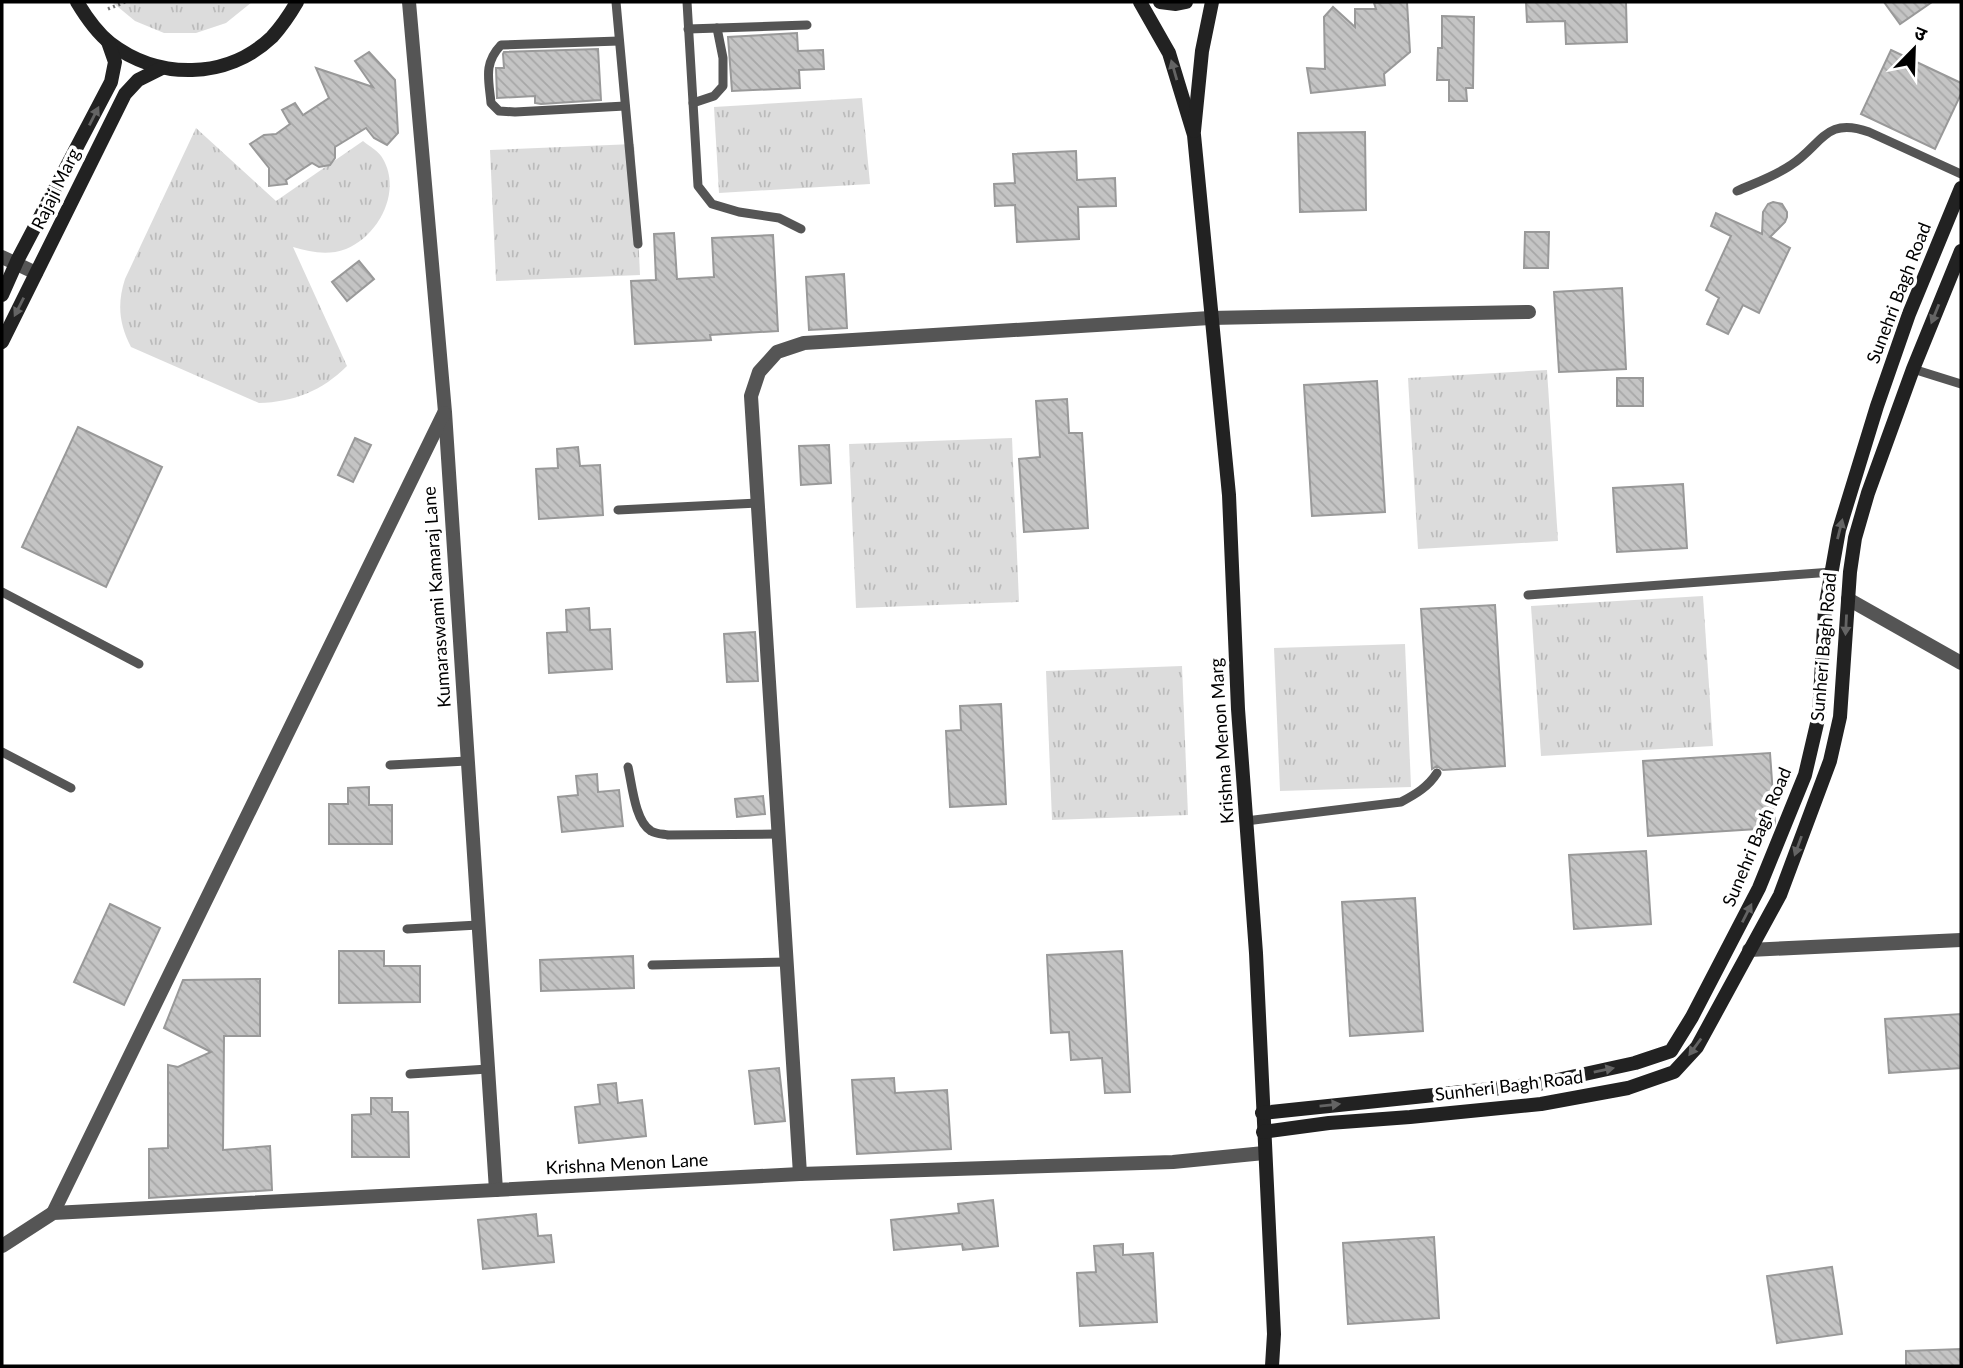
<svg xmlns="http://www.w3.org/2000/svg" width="1963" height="1368" font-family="Lato,'Noto Sans Devanagari',sans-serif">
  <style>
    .grass { fill: url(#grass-tufts) }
    .building { fill: url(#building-back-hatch); stroke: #999; stroke-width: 2 }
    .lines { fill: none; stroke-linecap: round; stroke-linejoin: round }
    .path { stroke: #777; stroke-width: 3.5; stroke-dasharray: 2 3.5; stroke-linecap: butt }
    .lane { stroke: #555; stroke-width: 9 }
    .street { stroke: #555; stroke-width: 14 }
    .secondary { stroke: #222; stroke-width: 14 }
    .oneway { fill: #646464 }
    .labels { text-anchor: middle; stroke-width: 7; stroke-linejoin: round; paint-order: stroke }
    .street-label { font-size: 18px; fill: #000; stroke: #fff }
  </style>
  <defs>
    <pattern id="grass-tufts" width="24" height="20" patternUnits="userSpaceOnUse" patternTransform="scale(1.75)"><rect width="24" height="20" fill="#dcdcdc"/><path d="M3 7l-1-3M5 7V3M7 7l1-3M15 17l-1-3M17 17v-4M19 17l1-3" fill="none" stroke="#bbb"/></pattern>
    <pattern id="building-back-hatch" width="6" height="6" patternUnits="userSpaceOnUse" patternTransform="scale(1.75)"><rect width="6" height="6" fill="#c4c4c4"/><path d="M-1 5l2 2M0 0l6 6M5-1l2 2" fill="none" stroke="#a7a7a7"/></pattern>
  </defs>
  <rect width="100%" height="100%" fill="#fff"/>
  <g class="grass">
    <path d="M112,2h140l-26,21 -30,10h-32l-29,-12z"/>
    <path d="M862,98l8,86 -151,9 -5,-86z"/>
    <path d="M196,128l80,73 87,-60c6,5 17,11 20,18 19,33 -5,77 -37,90 -19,7 -35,3 -53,-2l54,119c-25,25 -53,36 -88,37l-128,-56c-12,-23 -14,-43 -6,-68z"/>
    <path d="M634,144l6,131 -144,6 -6,-131z"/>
    <path d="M1547,370l11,171 -140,8 -10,-171z"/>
    <path d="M1012,438l7,164 -163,6 -7,-164z"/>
    <path d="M1703,596l10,150 -172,10 -10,-150z"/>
    <path d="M1405,644l6,143 -131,4 -6,-143z"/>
    <path d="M1182,666l6,149 -136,5 -6,-149z"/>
  </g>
  <g class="building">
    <path d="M1407,2l3,50 -26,22 1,11 -74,8 -4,-25 18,1 -1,-52 9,-10 22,20v-18h21l-2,-6z"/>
    <path d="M1526,2h100l1,40 -61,2 -1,-23 -38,1z"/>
    <path d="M1884,2h48l-32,22z"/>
    <path d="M1442,16l32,1 -1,71h-7l1,13h-18v-21h-12l1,-32h4z"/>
    <path d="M797,33l1,18 25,-1 1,19 -25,1 1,18 -68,3 -4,-54z"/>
    <path d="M598,49l3,51 -60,4 -6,-1v-7l-38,2 -1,-30h8l-1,-14 1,-2z"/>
    <path d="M1891,50l70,33v11l-26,55 -74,-35z"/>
    <path d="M369,52l26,28 3,53 -11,12 -13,-7 -8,-10 -31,19v11l-5,7 -11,2 -7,-4 -26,17 1,4 -18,2v-18l-19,-24 14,-9 12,-1 14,-10 -8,-14 13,-7 8,12 26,-17 -13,-30 57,19 -18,-26z"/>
    <path d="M1365,132l1,78 -66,2 -2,-79z"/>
    <path d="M1076,151l1,29 38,-2 1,28 -38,1 1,32 -62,3 -2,-37 -20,1 -1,-22 21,-1 -2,-29z"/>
    <path d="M1773,202l9,2 5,8v5l-2,5 -15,15 20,11 -31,65 -16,-8 -15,29 -21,-10 12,-26 -13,-8 25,-54 -20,-10 5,-13 46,21 1,-22 5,-8z"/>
    <path d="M1525,232h24l-1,36h-24z"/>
    <path d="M674,233l3,46 37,-2 -2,-39 61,-3 5,96 -68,4 1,5 -76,4 -4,-63 25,-1 -2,-46z"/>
    <path d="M359,261l15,18 -27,22 -15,-19z"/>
    <path d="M844,274l3,54 -38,2 -3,-53z"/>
    <path d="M1622,288l4,81 -67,3 -5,-80z"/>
    <rect x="1617" y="378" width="26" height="28"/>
    <path d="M1377,381l8,131 -73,4 -8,-131z"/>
    <path d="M1067,399l2,34h13l6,95 -64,4 -5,-73 21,-2 -4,-56z"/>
    <path d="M78,427l84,40 -56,120 -84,-40z"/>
    <path d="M355,438l16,7 -18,37 -15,-7z"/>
    <path d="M829,445l2,38 -30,2 -2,-39z"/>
    <path d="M578,447l2,19 20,-1 3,50 -64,4 -3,-50 22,-1 -1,-19z"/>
    <path d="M1683,484l4,64 -70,4 -4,-64z"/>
    <path d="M1495,605l10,161 -62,4 -6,-4 -5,3 -11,-160z"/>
    <path d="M589,608l1,22 20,-1 2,40 -63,4 -2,-40 20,-1 -1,-22z"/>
    <path d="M755,632l3,49 -31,1 -3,-48z"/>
    <path d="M1001,704l5,100 -56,3 -4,-76 15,-1 -1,-24z"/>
    <path d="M1770,753l5,70 -2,5 -125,8 -5,-75z"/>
    <path d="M597,774l1,18 21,-2 4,36 -61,6 -4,-35 20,-2 -2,-19z"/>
    <path d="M369,787v18h23v39h-63v-40h19v-16z"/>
    <path d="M763,796l2,18 -28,3 -2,-18z"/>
    <path d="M1646,851l5,73 -77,5 -5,-74z"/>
    <path d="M1415,898l8,133 -73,5 -8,-134z"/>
    <path d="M110,904l50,24 -36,77 -50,-23z"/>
    <path d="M339,951h45v15h36v36l-81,1z"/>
    <path d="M1122,951l8,141 -25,1 -3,-35 -31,2 -2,-28 -18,1 -4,-78z"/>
    <path d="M633,956l1,32 -93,3 -1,-31z"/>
    <path d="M260,979v57h-36l-1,114 47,-4 2,44 -123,8v-49l19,-1v-83l10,2 33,-15 -47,-24 19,-48z"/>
    <path d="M1961,1014v54l-72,5 -4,-54z"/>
    <path d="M779,1068l6,53 -30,3 -6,-53z"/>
    <path d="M894,1078l1,15 52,-3 4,59 -94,5 -5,-74z"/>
    <path d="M616,1083l2,20 24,-3 4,36 -67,7 -4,-36 25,-3 -2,-19z"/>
    <path d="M371,1098h21v14h16l1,45h-57v-42l19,-1z"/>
    <path d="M993,1200l5,46 -35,4 -1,-6 -68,6 -3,-30 68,-7 -1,-9z"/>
    <path d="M536,1214l2,22 13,-1 3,27 -71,7 -5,-49z"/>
    <path d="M1434,1237l5,81 -91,6 -5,-81z"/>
    <path d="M1123,1244v11l30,-2 4,69 -77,4 -3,-53 19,-1 -2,-26z"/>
    <path d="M1832,1267l10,67 -65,9 -10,-67z"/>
    <path d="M1961,1349v17h-55v-15z"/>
  </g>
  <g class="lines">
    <path class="path" d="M108,9l17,-7"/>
    <g class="lane">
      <path d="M616,2l22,242"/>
      <path d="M687,2l11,184 14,18 27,8 40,6 22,11"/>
      <path d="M688,29l119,-4"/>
      <path d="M619,41l-118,4c-18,19 -12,35 -10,58l8,8 16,1 110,-6"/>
      <path d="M693,103l21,-7 9,-10v-28l-6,-30"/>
      <path d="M1737,191c18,-8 38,-15 54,-26 31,-20 34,-49 78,-33l92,42"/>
      <path d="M1913,369l48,15"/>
      <path d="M618,510l140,-7"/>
      <path d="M2,592l137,72"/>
      <path d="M1528,595l304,-23"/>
      <path d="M2,752l69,36"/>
      <path d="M390,765l77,-4"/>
      <path d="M628,767c4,17 7,55 23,64 5,3 12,3 17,4l110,-1"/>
      <path d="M1246,821l155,-19c15,-8 27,-15 36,-29"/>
      <path d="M407,929l71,-4"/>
      <path d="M652,965l135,-3"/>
      <path d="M410,1074l78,-5"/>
    </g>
    <g class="street">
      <path d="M409,2l36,410 51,778"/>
      <path d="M2,257l34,16"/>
      <path d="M1848,599l113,64"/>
      <path d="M1749,950l212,-10"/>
      <path d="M800,1174l-49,-778 8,-24 18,-20 27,-9 406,-25 319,-6"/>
      <path d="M53,1213l391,-800"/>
      <path d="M2,1246l51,-33 747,-39 373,-12 91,-9"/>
    </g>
    <g class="secondary">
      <path d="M77,2c9,15 19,30 33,41 48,37 117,37 162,-6 10,-11 18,-23 25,-35"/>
      <path d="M1140,2l29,51 25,82 35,360 9,214 18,244 18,381 -2,32"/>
      <path d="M1160,2l16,2 10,-2"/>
      <path d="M1194,131l8,-80 10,-49"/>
      <path d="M2,295l16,-36 93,-177 4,-20 -7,-20"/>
      <path d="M2,342l123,-248 13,-14 24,-12"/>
      <path d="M1262,1113l277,-29 96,-21 36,-12 21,-34 67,-129 46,-113 14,-60 6,-106 14,-79 38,-124 32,-92 52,-126"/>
      <path d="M1263,1132l66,-9 81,-6 131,-13 87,-16 46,-16 23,-25 83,-152 50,-134 10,-44 10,-145 5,-34 13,-45 45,-124 48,-118"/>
    </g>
  </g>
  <defs><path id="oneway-solid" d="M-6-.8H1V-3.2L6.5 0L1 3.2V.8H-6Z" transform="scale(1.75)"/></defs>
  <g class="oneway">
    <use href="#oneway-solid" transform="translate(1174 70) rotate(-106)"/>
    <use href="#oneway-solid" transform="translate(94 116) rotate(-63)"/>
    <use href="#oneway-solid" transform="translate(19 307) rotate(117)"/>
    <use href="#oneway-solid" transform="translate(1935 314) rotate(112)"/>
    <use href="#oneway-solid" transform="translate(1840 529) rotate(-76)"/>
    <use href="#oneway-solid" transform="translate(1846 625) rotate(93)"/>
    <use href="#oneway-solid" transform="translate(1798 846) rotate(110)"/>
    <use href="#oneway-solid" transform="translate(1747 913) rotate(-63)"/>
    <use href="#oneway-solid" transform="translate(1695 1047) rotate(126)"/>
    <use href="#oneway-solid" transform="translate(1604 1070) rotate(-12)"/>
    <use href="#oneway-solid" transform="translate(1330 1105) rotate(-6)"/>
  </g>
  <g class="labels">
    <g class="street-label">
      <text transform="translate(56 189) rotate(-64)" y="6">Rajaji Marg</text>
      <text transform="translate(1899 293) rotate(-69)" y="6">Sunehri Bagh Road</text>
      <text transform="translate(437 597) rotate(-94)" y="6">Kumaraswami Kamaraj Lane</text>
      <text transform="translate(1824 647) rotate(-85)" y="6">Sunheri Bagh Road</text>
      <text transform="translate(1222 741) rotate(-94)" y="6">Krishna Menon Marg</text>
      <text transform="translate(1757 837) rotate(-67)" y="6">Sunehri Bagh Road</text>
      <text transform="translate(1509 1086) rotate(-7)" y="6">Sunheri Bagh Road</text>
      <text transform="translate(627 1164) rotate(-3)" y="6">Krishna Menon Lane</text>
    </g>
  </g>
  <rect width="1963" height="1368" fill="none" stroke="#000000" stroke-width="7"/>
  <g transform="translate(1914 49) rotate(23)" stroke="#ffffff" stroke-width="5" paint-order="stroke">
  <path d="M0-5L12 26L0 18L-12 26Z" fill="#000000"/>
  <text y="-10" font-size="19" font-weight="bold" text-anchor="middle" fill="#000000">उ</text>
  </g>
</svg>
